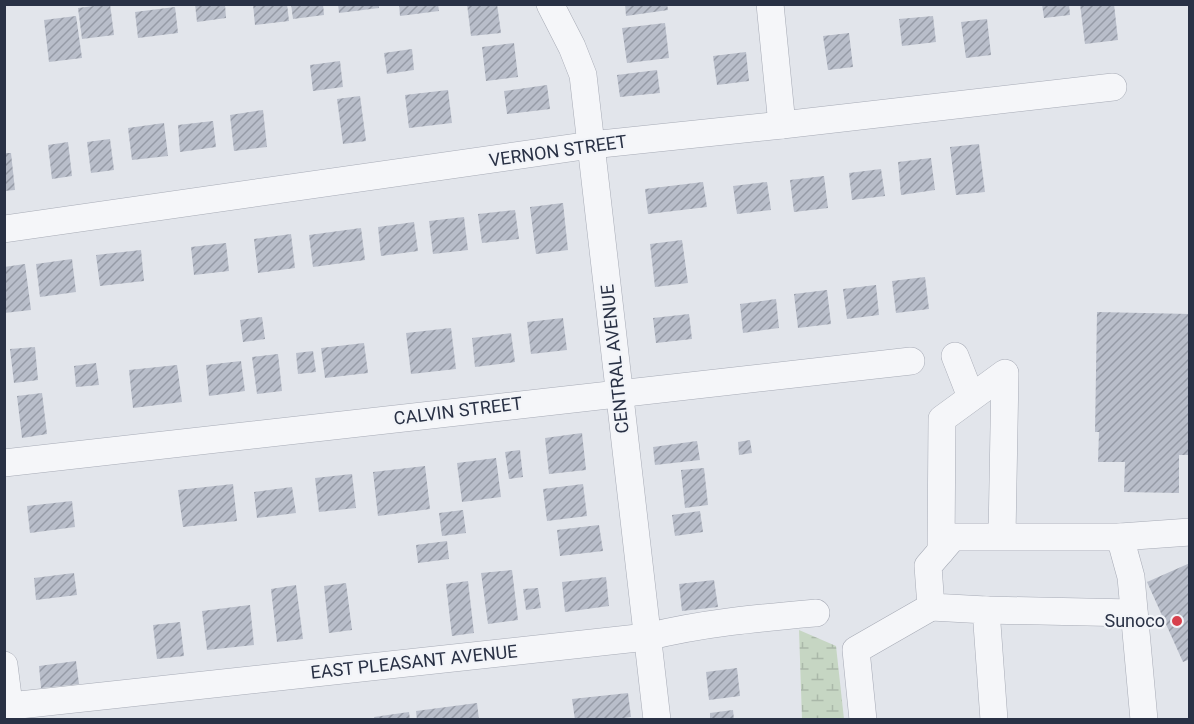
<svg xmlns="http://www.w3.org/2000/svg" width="1194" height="724" font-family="Roboto,sans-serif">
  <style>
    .wetland { fill: url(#wetland-marsh) }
    .building { fill: url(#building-hatch) }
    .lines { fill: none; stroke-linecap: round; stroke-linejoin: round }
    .minor-casing { stroke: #a7abb6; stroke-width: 28 }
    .minor { stroke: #f5f6f9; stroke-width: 27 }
    .poi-dot { fill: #d7404d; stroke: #f2f4f8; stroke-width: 2 }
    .labels { text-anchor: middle; stroke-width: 4.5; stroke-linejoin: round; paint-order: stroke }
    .street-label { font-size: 18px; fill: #293145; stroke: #f2f4f8 }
    .poi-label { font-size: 18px; fill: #293145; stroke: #f2f4f8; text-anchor: end }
  </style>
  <defs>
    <pattern id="wetland-marsh" width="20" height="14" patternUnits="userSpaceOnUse" patternTransform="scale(1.5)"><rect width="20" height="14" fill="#c6d6c3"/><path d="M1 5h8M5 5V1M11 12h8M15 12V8" fill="none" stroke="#aab8a9"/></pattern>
    <pattern id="building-hatch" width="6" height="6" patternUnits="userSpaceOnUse" patternTransform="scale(1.5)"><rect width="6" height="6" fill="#b9beca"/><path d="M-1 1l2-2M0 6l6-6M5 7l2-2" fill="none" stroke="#969ba6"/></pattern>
  </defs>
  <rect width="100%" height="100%" fill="#e2e5eb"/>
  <path class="wetland" d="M799,630l37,16 8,73h-42z"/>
  <g class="building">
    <path d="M110,4l4,31 -32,4 -4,-31z"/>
    <path d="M195,4h30l1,14 -29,4z"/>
    <path d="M253,4h34l2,17 -34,4z"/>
    <path d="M291,4h32l1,11 -31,4z"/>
    <path d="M338,4h41v4l-40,5z"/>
    <path d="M399,4h39l1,7 -39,5z"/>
    <path d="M467,4h30l4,29 -30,3z"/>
    <path d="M625,4h42l1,6 -42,6z"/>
    <path d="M1042,4h27l1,11 -26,3z"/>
    <path d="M1080,4h34l4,36 -33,4z"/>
    <path d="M175,7l3,26 -40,5 -3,-26z"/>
    <path d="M76,16l6,42 -33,4 -5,-42z"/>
    <path d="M933,16l3,26 -34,4 -3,-27z"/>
    <path d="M987,19l4,36 -25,3 -5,-36z"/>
    <path d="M665,23l4,35 -42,5 -5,-35z"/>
    <path d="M849,33l4,34 -25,3 -5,-34z"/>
    <path d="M514,43l4,34 -32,4 -4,-34z"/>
    <path d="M412,49l2,21 -27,4 -3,-21z"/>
    <path d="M746,52l3,29 -32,4 -4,-29z"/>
    <path d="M340,61l3,26 -30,4 -3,-26z"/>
    <path d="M657,70l3,23 -40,4 -3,-22z"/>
    <path d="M547,85l3,24 -43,5 -3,-23z"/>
    <path d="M448,90l4,33 -43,5 -4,-33z"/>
    <path d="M360,96l6,45 -23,3 -6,-45z"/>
    <path d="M263,110l4,37 -33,4 -4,-36z"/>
    <path d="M213,121l3,26 -36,5 -2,-27z"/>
    <path d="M164,123l4,33 -36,4 -4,-32z"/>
    <path d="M110,139l4,31 -23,3 -4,-31z"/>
    <path d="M68,142l4,34 -20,3 -4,-34z"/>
    <path d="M979,144l6,48 -29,3 -6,-48z"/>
    <path d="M4,153h7l4,37 -11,1z"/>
    <path d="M931,158l4,32 -34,5 -3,-33z"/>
    <path d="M881,169l4,27 -33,4 -3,-27z"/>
    <path d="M824,176l4,32 -34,4 -4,-32z"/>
    <path d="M703,182l4,25 -59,7 -3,-25z"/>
    <path d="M767,182l4,28 -34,4 -4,-28z"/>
    <path d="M563,203l5,47 -32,4 -6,-47z"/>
    <path d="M515,210l4,29 -37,4 -4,-29z"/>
    <path d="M464,217l4,33 -35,4 -4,-33z"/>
    <path d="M414,222l4,29 -37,5 -3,-29z"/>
    <path d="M361,228l4,32 -52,7 -4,-32z"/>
    <path d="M291,234l4,34 -37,5 -4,-34z"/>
    <path d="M682,240l6,43 -33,4 -5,-43z"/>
    <path d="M226,243l3,28 -35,4 -3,-28z"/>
    <path d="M141,250l3,31 -44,5 -4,-31z"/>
    <path d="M72,259l4,33 -36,5 -4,-33z"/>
    <path d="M25,264l6,46 -27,3v-46z"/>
    <path d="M925,277l4,32 -33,4 -4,-32z"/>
    <path d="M876,285l3,30 -32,4 -4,-30z"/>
    <path d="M827,290l4,34 -33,4 -4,-34z"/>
    <path d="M776,299l3,29 -36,5 -3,-29z"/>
    <path d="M1097,312l93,2v141h-11v38l-55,-1 1,-30h-27l1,-30h-4z"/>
    <path d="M689,314l3,25 -36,4 -3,-25z"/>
    <path d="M262,317l3,22 -22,3 -3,-22z"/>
    <path d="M563,318l4,32 -36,4 -4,-32z"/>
    <path d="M451,328l5,41 -45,5 -5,-41z"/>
    <path d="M511,333l4,29 -40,5 -3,-29z"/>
    <path d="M364,343l4,30 -43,5 -4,-30z"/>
    <path d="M35,347l3,33 -24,3 -4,-34z"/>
    <path d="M313,351l3,21 -18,2 -2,-21z"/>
    <path d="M278,354l4,37 -25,3 -5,-37z"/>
    <path d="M241,361l4,30 -36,5 -3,-31z"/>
    <path d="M96,363l3,22 -23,2 -2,-21z"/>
    <path d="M177,365l5,37 -49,6 -4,-38z"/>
    <path d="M42,393l5,41 -25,4 -5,-42z"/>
    <path d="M582,433l4,37 -37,4 -4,-36z"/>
    <path d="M750,440l2,13 -13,2 -1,-13z"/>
    <path d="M697,441l3,19 -45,5 -2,-18z"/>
    <path d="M520,450l3,27 -14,2 -4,-27z"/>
    <path d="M496,458l5,39 -39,5 -5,-39z"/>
    <path d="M425,466l5,43 -52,7 -5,-44z"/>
    <path d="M704,468l4,37 -23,3 -4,-38z"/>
    <path d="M352,474l4,34 -37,4 -4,-34z"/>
    <path d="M233,484l4,37 -54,6 -5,-37z"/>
    <path d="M583,484l4,32 -40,5 -4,-32z"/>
    <path d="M292,487l4,26 -39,5 -3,-26z"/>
    <path d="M72,501l3,26 -45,6 -3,-27z"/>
    <path d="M463,510l3,23 -24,3 -3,-23z"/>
    <path d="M700,511l3,21 -28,4 -3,-21z"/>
    <path d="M599,525l4,26 -43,5 -3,-26z"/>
    <path d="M447,541l2,18 -31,4 -2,-18z"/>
    <path d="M1190,563v96l-7,3 -36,-80z"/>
    <path d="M512,570l6,50 -30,4 -7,-51z"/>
    <path d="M74,573l3,22 -41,5 -2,-22z"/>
    <path d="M606,577l3,29 -44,6 -3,-30z"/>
    <path d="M714,580l4,27 -36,4 -3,-27z"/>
    <path d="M468,581l6,52 -22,3 -6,-52z"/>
    <path d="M346,583l6,47 -23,3 -5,-47z"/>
    <path d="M296,585l7,54 -26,3 -6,-53z"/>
    <path d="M538,588l3,20 -15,2 -3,-21z"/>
    <path d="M250,605l4,40 -47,5 -5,-39z"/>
    <path d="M180,622l4,34 -27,3 -4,-34z"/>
    <path d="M76,661l3,23 -38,4 -2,-22z"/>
    <path d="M737,668l3,28 -31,4 -3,-28z"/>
    <path d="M628,693l3,24 -21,3h-35l-3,-21z"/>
    <path d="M477,703l2,17h-62l-1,-9z"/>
    <path d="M733,710l1,10h-24v-7z"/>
    <path d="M409,712l1,8h-35l-1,-3z"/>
  </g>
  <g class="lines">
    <g class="minor-casing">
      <g id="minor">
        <path d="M550,4l22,43 11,28 74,645"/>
        <path d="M770,4l12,121"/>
        <path d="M4,229l587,-84 191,-20 331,-38"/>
        <path d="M955,356l16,41"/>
        <path d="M4,463l907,-102"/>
        <path d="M1120,537l11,40 13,143"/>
        <path d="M941,551l1,-132 63,-46 -3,163"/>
        <path d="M986,610l148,3"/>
        <path d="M4,665l7,55"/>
        <path d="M10,706l637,-69c56,-14 113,-19 169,-24"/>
        <path d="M863,720l-7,-70 75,-43"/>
        <path d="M994,720l-8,-110 -55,-3 -3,-41 25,-29h167l70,-5"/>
      </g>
    </g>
    <use href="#minor" class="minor"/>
  </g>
  <circle class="poi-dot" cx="1177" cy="621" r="6"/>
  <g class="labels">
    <g class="street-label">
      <text transform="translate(558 151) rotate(-8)" y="6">VERNON STREET</text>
      <text transform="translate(615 359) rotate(-96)" y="6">CENTRAL AVENUE</text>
      <text transform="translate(458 411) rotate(-7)" y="6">CALVIN STREET</text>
      <text transform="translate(414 662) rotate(-6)" y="6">EAST PLEASANT AVENUE</text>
    </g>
    <g class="poi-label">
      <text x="1165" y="627">Sunoco</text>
    </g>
  </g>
  <rect width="1194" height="724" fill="none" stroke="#293145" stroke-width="12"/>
</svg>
